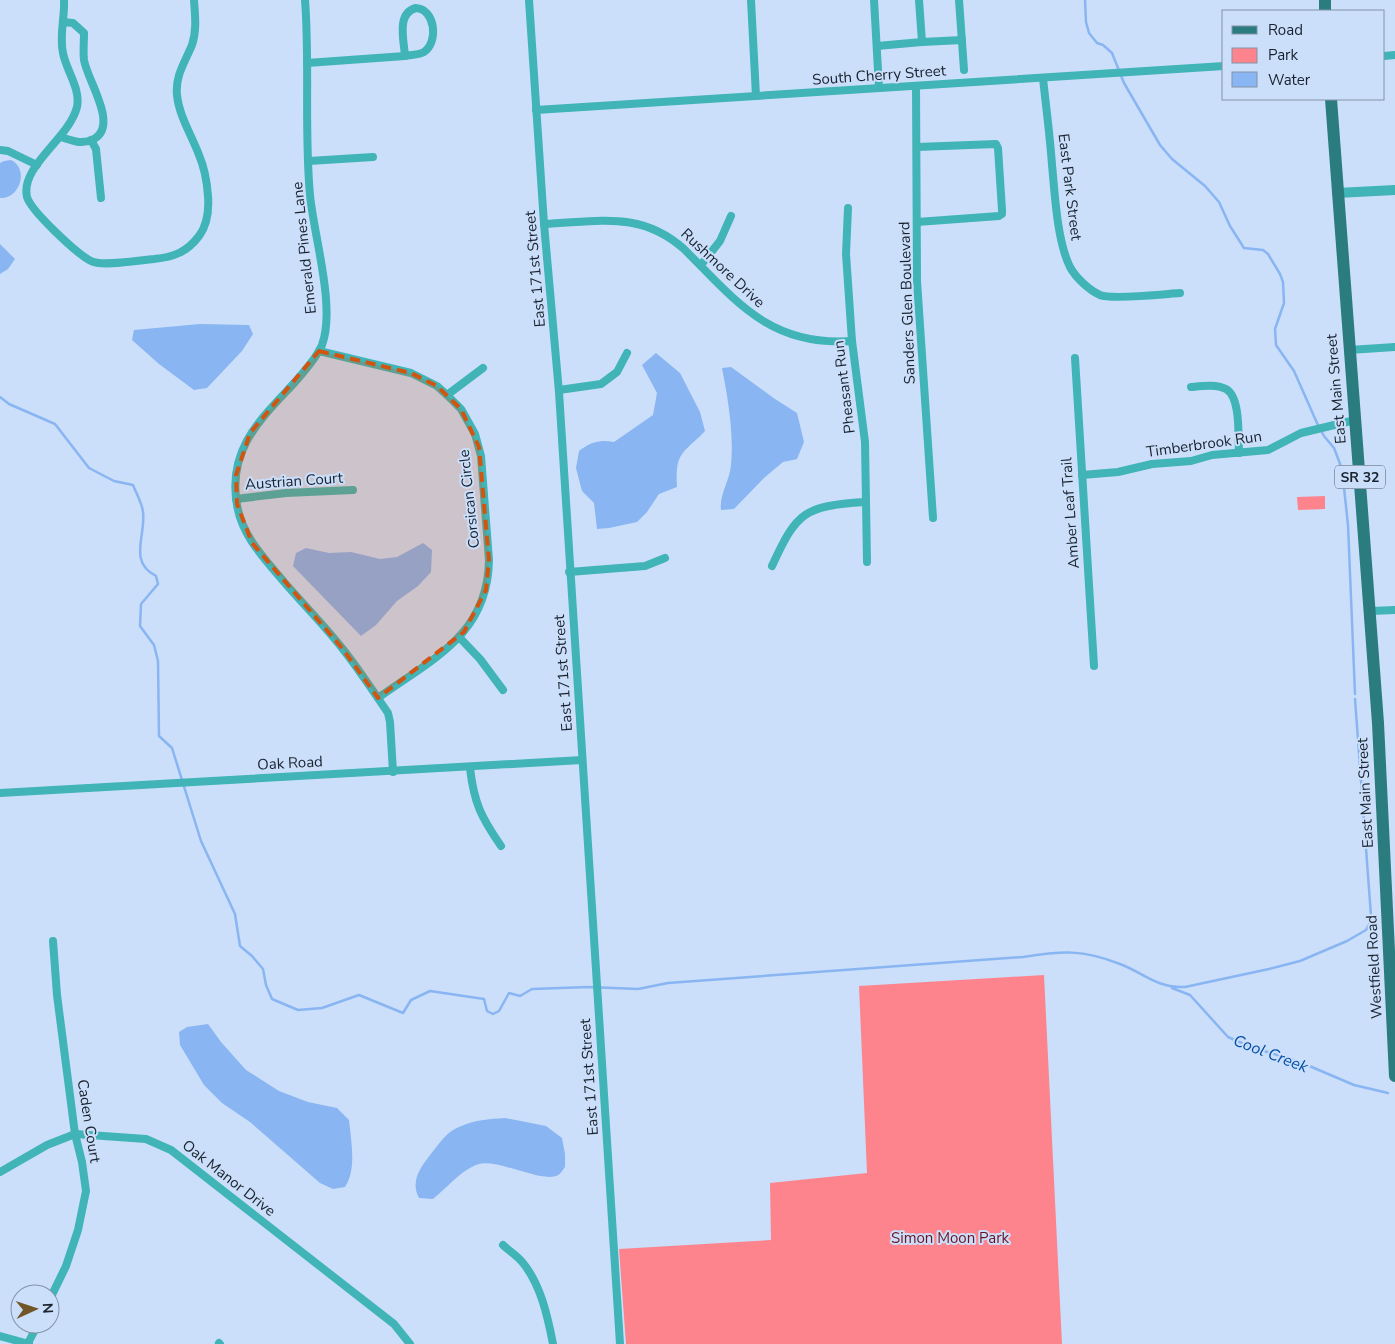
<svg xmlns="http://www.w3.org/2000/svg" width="1395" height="1344" font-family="'Nunito Sans',sans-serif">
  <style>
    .green { fill: #fd848c }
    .water { fill: #89b5f2 }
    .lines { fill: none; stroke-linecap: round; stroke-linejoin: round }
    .stream { stroke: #89b5f2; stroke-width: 2.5 }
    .minor { stroke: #40b4b6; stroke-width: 8 }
    .tertiary { stroke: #40b4b6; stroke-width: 10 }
    .primary { stroke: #2b7c7e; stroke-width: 12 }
    .marked { fill: #d3540f; fill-opacity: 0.2; stroke: #d3540f; stroke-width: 4; stroke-dasharray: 10 6; stroke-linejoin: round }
    .labels { text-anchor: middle; stroke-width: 4; stroke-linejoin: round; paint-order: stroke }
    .shield { fill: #cbdffa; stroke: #4e5b6b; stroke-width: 1 }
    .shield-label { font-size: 14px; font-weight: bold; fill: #19222e }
    .street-label { font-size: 15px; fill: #19222e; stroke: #cbdffa }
    .park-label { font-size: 15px; fill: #6a1423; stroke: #cbdffa }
    .water-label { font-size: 16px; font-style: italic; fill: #004fa7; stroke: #cbdffa }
  </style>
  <rect width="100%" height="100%" fill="#cbdffa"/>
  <g class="green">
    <path d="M1325,496v13l-27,1 -1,-13z"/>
    <path d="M1044,975l18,369h-436l-7,-95 152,-9 -1,-57 97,-10 -8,-187z"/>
  </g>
  <g class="water">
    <path d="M11,160c19,9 8,40 -11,38v-35l4,-2z"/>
    <path d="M0,244l15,15 -7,10 -8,5z"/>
    <path d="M200,324l49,1 4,9 -11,17 -35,37 -13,2 -35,-26 -27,-24 2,-10z"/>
    <path d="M656,353l24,20 20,39 5,19c-22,23 -30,20 -28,56l-18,7 -12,18 -10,10 -28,6 -12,1 -3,-26 -12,-12 -6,-23 3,-17c11,-9 21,-12 35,-9l39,-27 4,-22 -15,-28z"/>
    <path d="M731,367l44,32 22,14 7,29 -7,17 -14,3 -19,16 -30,31 -13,1c-2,-15 9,-30 10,-45 3,-32 -3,-66 -9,-97z"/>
    <path d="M423,543l9,7 -1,22 -13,14 -21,15 -21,24 -15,11 -68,-70 3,-13 10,-5 23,5 22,-1 29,7 17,-2z"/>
    <path d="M208,1024l13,18 25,28 33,21 29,11 29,6 12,12c2,21 8,49 -4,67l-12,2 -13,-6 -70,-61 -28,-19 -18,-18 -24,-40 -1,-13 8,-5z"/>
    <path d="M505,1118l41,8 16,12 3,16v13c-2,2 -4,7 -7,8 -14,9 -59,-16 -79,-11 -17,5 -32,24 -46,35l-14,-1c-10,-18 4,-34 15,-48 8,-10 13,-18 25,-23 15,-7 30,-8 46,-9z"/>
  </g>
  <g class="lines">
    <g class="stream">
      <path d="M1085,0l1,22 3,11 8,10 6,2 9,8 12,30 36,62 12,14 33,27 14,16 11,24 14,22 19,2 5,4 12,20 3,8 1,21 -9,26 1,16 18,26 23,52 7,13 10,12 8,21 6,56 7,169"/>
      <path d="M0,397l9,7 46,20 34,44 25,13 19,4c3,8 9,18 10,27 3,24 -15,50 13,64l2,8 -17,20 -1,22 14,19 4,16 1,75 13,12 29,93 34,73 5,32 12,10 11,13 3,16 6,14 26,11 24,-2 37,-13 44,18 8,-13 19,-9 54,8 3,12 6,3 6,-3 10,-18 11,3 12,-7 57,-2 49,2 30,-6 355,-26c39,-6 59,-8 97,7 24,9 36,24 65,23l84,-18 31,-8 47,-20 19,-11 3,-5 2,-9 -16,-217"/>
      <path d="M1172,988l18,7 38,42 23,10 49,15 54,23 34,8"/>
    </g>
    <g class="minor">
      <path d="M64,0c1,17 -5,36 -1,53 3,17 18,36 14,54 -8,32 -57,59 -50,90 4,14 50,57 64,64 11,6 49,-1 63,-2 20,-2 33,-7 45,-23 9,-12 10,-26 9,-40 -1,-14 -3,-27 -9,-41 -7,-19 -20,-39 -22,-60 -2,-19 8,-33 15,-50 5,-15 3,-30 2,-45"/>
      <path d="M305,0c5,65 -1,130 5,195 4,42 26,112 12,150 -6,14 -17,25 -26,36 -34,37 -69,67 -59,124 5,31 27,53 47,77 19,22 40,43 58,66 16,20 31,43 46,65l2,9 3,50"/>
      <path d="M529,0l15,224 15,168 61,952"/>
      <path d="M751,0l5,96"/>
      <path d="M874,0l5,88"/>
      <path d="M959,0l5,70"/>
      <path d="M416,8c19,1 23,34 8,44 -6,3 -13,3 -19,4 -1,-15 -9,-43 11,-48z"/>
      <path d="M922,42l40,-2"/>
      <path d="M877,46l45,-4 -3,-42"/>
      <path d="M1384,56l11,-1"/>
      <path d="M307,63l98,-7"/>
      <path d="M1043,78c3,29 7,58 9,87 3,30 5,76 18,102 6,11 19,23 30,28 12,5 65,-1 80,-2"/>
      <path d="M916,86l1,195 16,237"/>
      <path d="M536,110l688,-44"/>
      <path d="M61,137c12,4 21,8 33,2 25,-14 -7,-59 -10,-79 -1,-8 0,-18 0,-27l-11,-10 -10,-1"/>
      <path d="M91,140l5,9 5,49"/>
      <path d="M917,147l79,-3 2,4 4,62v4l-3,2 -82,6"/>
      <path d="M0,150l8,1 29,14"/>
      <path d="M309,161l64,-4"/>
      <path d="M848,208l-2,46 6,87 13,101 2,120"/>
      <path d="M544,224c54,-2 96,-14 140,25 52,52 86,98 168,92"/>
      <path d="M701,265l19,-24 11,-25"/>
      <path d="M1349,350l46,-3"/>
      <path d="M319,351l92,22 26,13 10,9 14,14 14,25 6,22 8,104c-1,75 -57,99 -111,138"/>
      <path d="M1075,358l19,308"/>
      <path d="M1191,387c11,-1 25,-3 35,2 15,8 12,48 13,64"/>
      <path d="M559,390l42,-6 16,-12 10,-19"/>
      <path d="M447,395l36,-27"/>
      <path d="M1082,475l36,-3 34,-8 39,-3 21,-6 56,-5 33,-17 54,-13"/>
      <path d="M236,499l50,-6 67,-3"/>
      <path d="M772,566c25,-55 33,-60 93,-64"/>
      <path d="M569,572l76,-6 20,-8"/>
      <path d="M1371,611l24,-1"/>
      <path d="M459,637l21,22 23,31"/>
      <path d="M470,768c4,35 11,49 31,78"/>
      <path d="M0,793l582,-33"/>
      <path d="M0,1172l47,-27 28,-11 71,5 25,11 223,174 16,20"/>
      <path d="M503,1245c6,6 15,11 20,18 18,22 25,55 30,81"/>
      <path d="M50,1299l16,-33 12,-36 8,-39 -4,-29 -7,-28 -18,-139 -4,-54"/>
      <path d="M0,1336l29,8"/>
      <path d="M28,1343l10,-19"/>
      <path d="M219,1343l1,1"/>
    </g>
    <path class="tertiary" d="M1337,193l58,-3"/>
    <g class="primary">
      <path d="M1325,0v11"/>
      <path d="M1331,99l47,624 17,353"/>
    </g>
  </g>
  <path class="marked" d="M319,351l92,22 26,13 24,23 18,38 10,113 -3,30 -22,42 -86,66 -36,-50 -90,-105 -15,-39 -1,-29 14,-42z"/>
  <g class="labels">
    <rect class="shield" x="1335" y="465.5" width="50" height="23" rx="4"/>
    <g class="shield-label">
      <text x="1360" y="482">SR 32</text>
    </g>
    <g class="street-label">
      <text transform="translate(879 75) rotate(-4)" y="5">South Cherry Street</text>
      <text transform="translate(1070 187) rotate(83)" y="5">East Park Street</text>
      <text transform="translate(304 248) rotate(-96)" y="5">Emerald Pines Lane</text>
      <text transform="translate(723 268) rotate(43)" y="5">Rushmore Drive</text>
      <text transform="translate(535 269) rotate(-95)" y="5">East 171st Street</text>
      <text transform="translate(907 303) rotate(-92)" y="5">Sanders Glen Boulevard</text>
      <text transform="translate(844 387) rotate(-97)" y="5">Pheasant Run</text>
      <text transform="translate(1336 389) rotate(-95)" y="5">East Main Street</text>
      <text transform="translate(1204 444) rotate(-8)" y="5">Timberbrook Run</text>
      <text transform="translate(294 481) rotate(-4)" y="5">Austrian Court</text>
      <text transform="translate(469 499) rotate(-96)" y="5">Corsican Circle</text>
      <text transform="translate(1070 513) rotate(-94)" y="5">Amber Leaf Trail</text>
      <text transform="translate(563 673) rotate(-94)" y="5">East 171st Street</text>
      <text transform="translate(290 763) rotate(-3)" y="5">Oak Road</text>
      <text transform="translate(1365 793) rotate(-93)" y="5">East Main Street</text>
      <text transform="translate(1374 967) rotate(-93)" y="5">Westfield Road</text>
      <text transform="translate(589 1077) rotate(-94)" y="5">East 171st Street</text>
      <text transform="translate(89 1121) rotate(81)" y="5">Caden Court</text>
      <text transform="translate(229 1178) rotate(38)" y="5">Oak Manor Drive</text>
    </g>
    <g class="park-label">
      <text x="950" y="1243">Simon Moon Park</text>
    </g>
    <g class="water-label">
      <text transform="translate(1271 1053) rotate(21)" y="6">Cool Creek</text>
    </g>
  </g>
  <rect x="1222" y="10" width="162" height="90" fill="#cbdffa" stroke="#8493a8"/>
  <rect x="1232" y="26" width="25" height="8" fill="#2b7c7e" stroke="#8493a8"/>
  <text x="1268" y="35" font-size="15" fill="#19222e">Road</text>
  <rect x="1232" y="48" width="25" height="15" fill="#fd848c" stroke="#8493a8"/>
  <text x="1268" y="60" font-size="15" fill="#19222e">Park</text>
  <rect x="1232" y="72" width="25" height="15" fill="#89b5f2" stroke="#8493a8"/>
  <text x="1268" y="85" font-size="15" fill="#19222e">Water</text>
  <g transform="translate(35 1309) rotate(87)"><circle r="24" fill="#cbdffa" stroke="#8493a8"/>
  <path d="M0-4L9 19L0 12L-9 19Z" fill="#725528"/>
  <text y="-8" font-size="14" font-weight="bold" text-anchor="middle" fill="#19222e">N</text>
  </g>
</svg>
